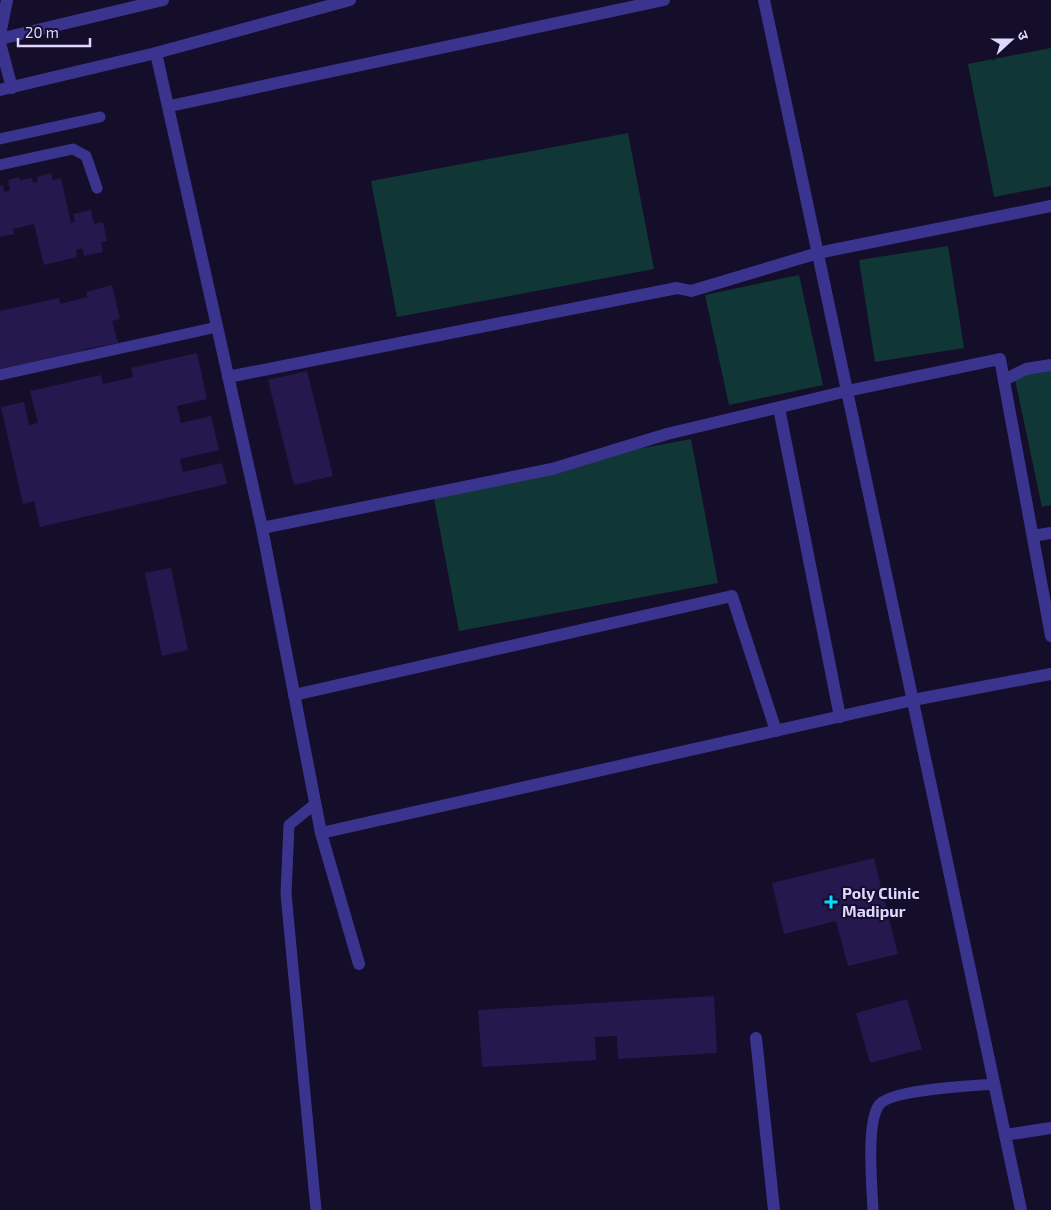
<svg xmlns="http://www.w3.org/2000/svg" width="1051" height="1210" font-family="'Exo 2','Noto Sans Devanagari',sans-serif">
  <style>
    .green { fill: #103636 }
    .building { fill: #25184e }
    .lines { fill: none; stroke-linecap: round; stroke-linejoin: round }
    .service { stroke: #3b348f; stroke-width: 11 }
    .minor { stroke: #3b348f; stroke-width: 12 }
    .tertiary { stroke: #3b348f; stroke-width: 12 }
    .poi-dot { fill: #04dbff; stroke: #140e2b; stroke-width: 2 }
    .labels { text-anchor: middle; stroke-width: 4; stroke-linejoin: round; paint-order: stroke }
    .poi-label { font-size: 16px; font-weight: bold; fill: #ded8ff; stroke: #140e2b; text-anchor: start }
  </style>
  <rect width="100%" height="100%" fill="#140e2b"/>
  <g class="green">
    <path d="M1051,48v138l-57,11 -26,-133z"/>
    <path d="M628,133l26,136 -257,48 -26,-136z"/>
    <path d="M948,246l16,102 -89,14 -16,-102z"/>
    <path d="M799,275l24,110 -94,20 -24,-110z"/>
    <path d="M1051,367v138l-9,2 -28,-132z"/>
    <path d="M691,439l27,144 -259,48 -27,-143z"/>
  </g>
  <g class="building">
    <path d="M51,173l2,7 8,-2 10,45 4,-1 -2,-8 18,-4 3,14 9,-2 4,19 -6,1 2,10 -19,4 -2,-8 -6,2 1,7 -33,8 -10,-41 -21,5 1,5 -14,3v-51l3,-1 1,7 6,-2 -2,-10 11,-3 1,3 12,-2 1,5 5,-1 -1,-5z"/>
    <path d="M112,285l8,34 -8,2 6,22 -33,6v1l-85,22v-61l59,-13 1,6 27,-7 -1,-5z"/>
    <path d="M197,353l10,46 -30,7 4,17 30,-7 8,34 -39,9 3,13 39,-9 5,21 -187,43 -6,-26 -11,3 -22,-97 23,-5 5,23 9,-2 -8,-32 71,-16 2,9 30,-7 -2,-9z"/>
    <path d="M307,371l26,105 -39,9 -26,-105z"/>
    <path d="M171,568l17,82 -26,6 -17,-83z"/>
    <path d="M874,858l24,96 -50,12 -12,-45 -52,13 -12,-51z"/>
    <path d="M714,996l3,57 -99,6 -1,-23 -22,1 1,23 -114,7 -4,-57z"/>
    <path d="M907,999l15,50 -52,14 -14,-50z"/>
  </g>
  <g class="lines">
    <g class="service">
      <path d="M0,139l100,-22"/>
      <path d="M0,165l73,-16 13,7 11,32"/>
      <path d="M0,375l217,-48"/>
      <path d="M315,804l-26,21 -3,69 30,316"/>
      <path d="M873,1210c-1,-24 -7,-87 6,-105 12,-16 93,-19 115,-21"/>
    </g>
    <g class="minor">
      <path d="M764,0l257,1210"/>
      <path d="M156,53l106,475 59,305 38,131"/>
      <path d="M170,106l494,-106"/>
      <path d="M228,377l449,-89 14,3 127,-38 233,-47"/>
      <path d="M1004,380l22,-11 25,-4"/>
      <path d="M779,408l61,309"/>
      <path d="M262,528l290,-59 115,-35 180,-43 153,-32 51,277"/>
      <path d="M1033,536l18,-3"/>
      <path d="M294,695l438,-99 44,135"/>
      <path d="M321,833l592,-133 138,-26"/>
      <path d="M756,1038l18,172"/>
      <path d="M1005,1135l46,-7"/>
    </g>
    <g class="tertiary">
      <path d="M0,35l7,-35"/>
      <path d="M0,39l163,-39"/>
      <path d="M0,43l12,45"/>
      <path d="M0,90l156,-37 194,-53"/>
    </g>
  </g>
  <path class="poi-dot" d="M828.5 894.5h5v5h5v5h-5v5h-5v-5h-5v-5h5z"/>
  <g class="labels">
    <g class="poi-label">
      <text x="842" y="899">Poly Clinic<tspan x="842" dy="18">Madipur</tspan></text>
    </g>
  </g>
  <g transform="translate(1011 40) rotate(69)" stroke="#140e2b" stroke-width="4" paint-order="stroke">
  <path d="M0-4L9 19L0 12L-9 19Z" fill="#ded8ff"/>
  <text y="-8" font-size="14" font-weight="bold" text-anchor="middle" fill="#ded8ff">उ</text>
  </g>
  <path d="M18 38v8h72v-8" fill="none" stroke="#ded8ff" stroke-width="2.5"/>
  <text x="25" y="38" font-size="15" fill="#ded8ff" stroke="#140e2b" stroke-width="4" paint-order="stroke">20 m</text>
</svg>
